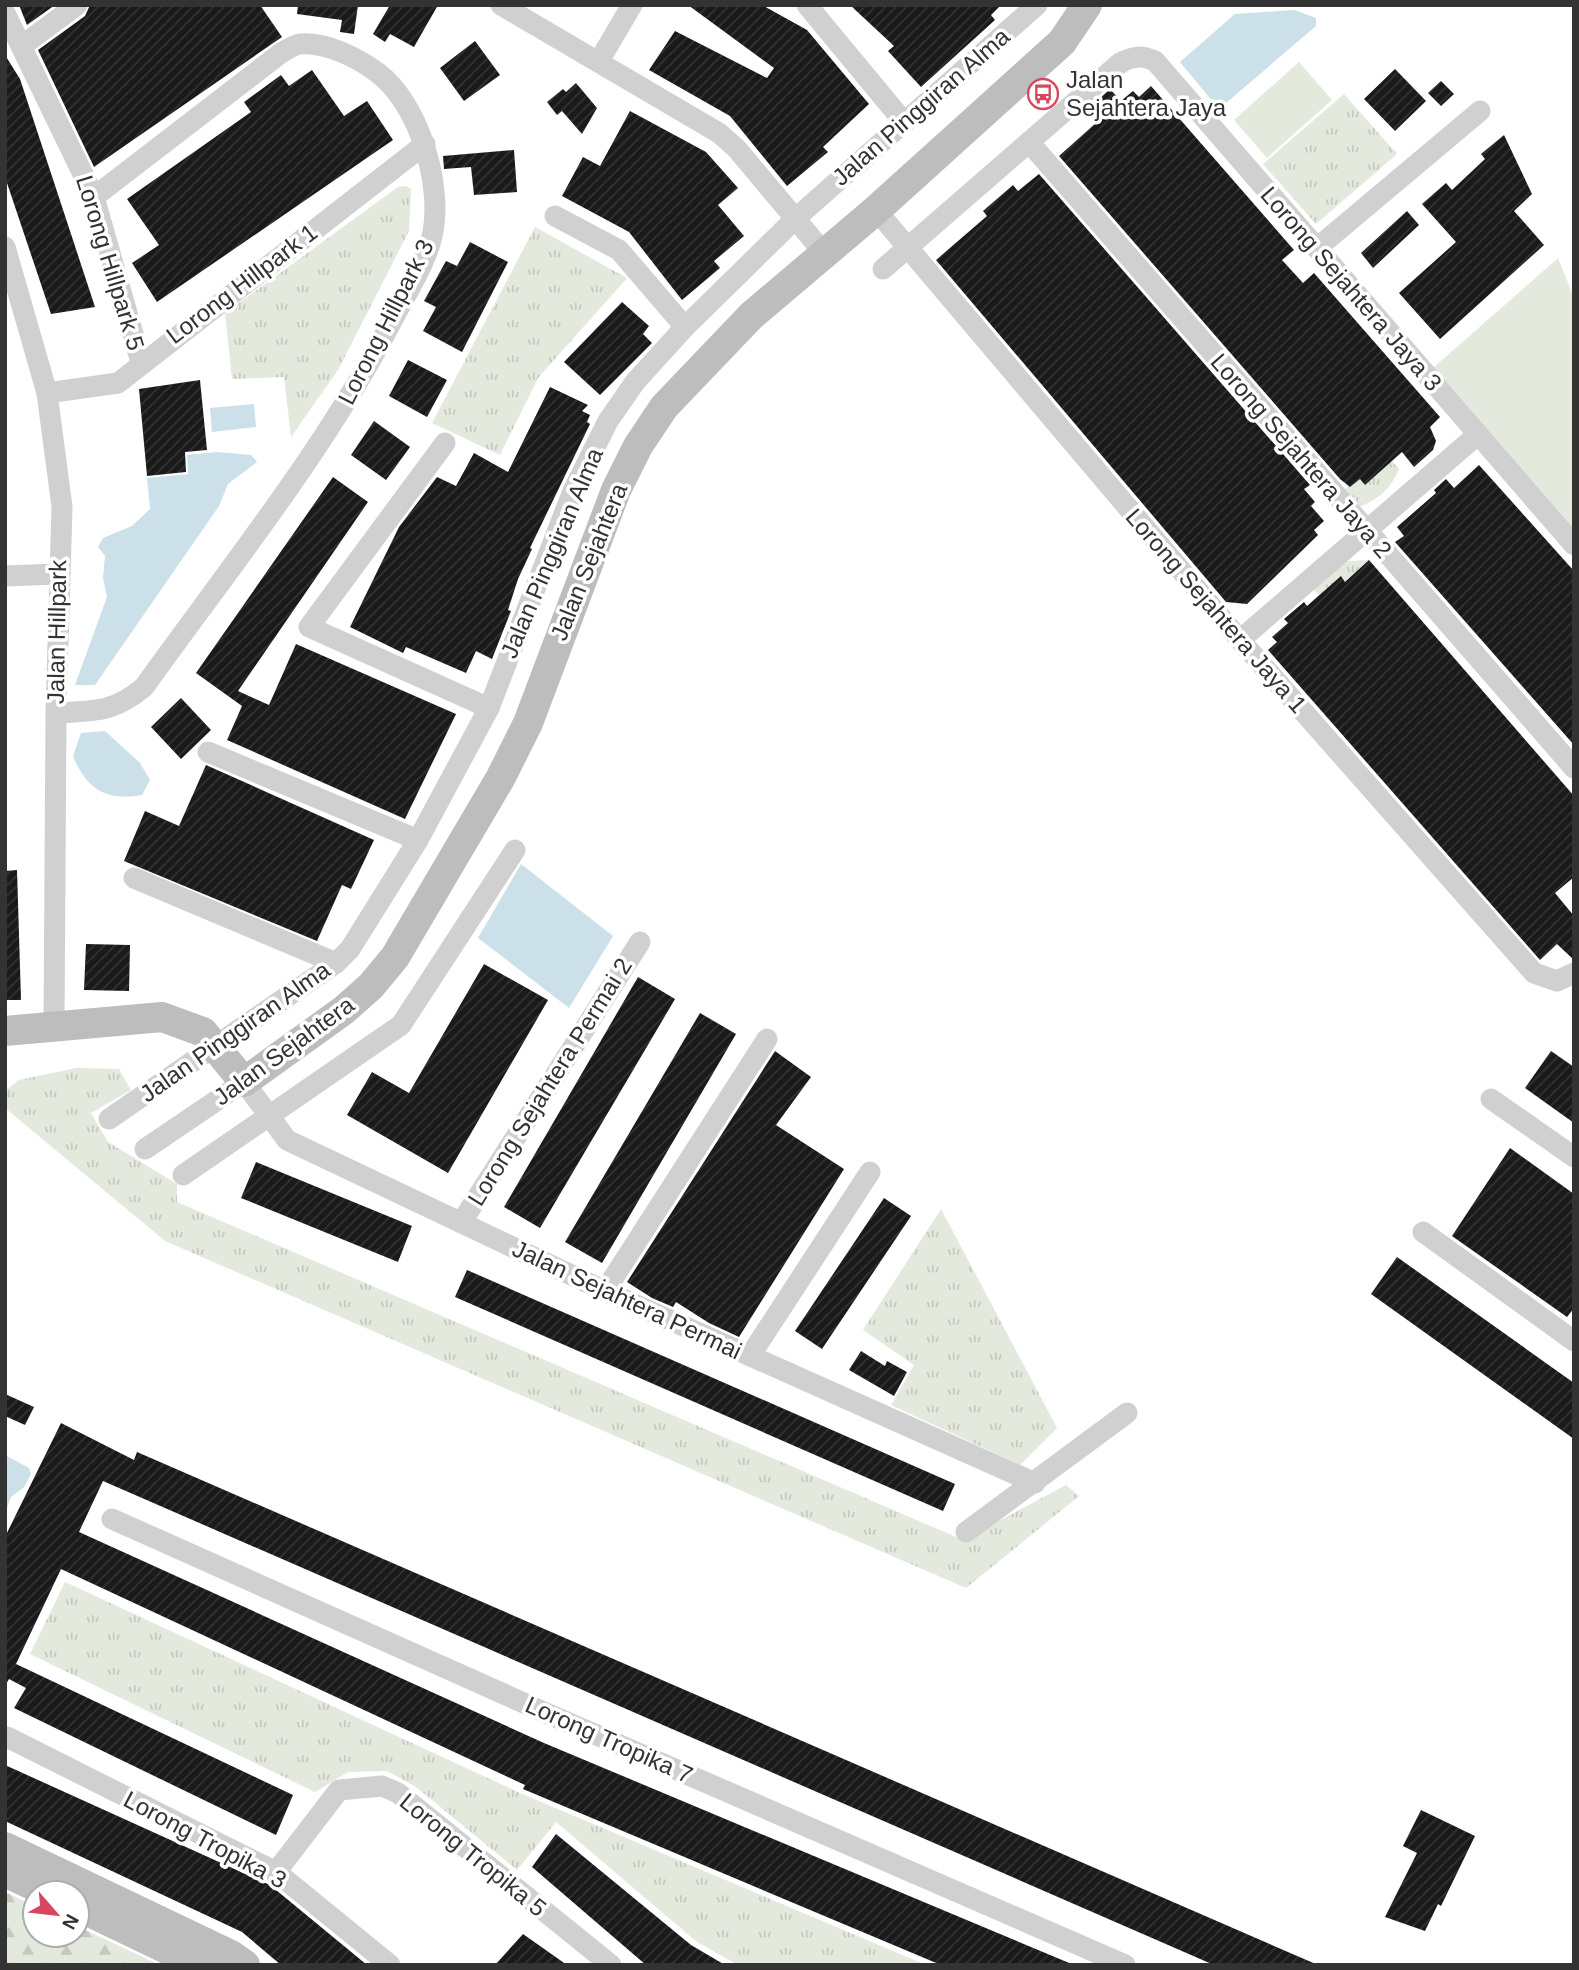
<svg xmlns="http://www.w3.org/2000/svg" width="1579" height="1970" font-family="Arial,sans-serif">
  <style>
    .grass { fill: url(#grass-tufts) }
    .forest { fill: url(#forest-firs) }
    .pitch { fill: #e4e9dd }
    .water { fill: #cbe0e8 }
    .building { fill: url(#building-hatch) }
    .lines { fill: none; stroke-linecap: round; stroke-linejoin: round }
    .street { stroke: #d0d0d0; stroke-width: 21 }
    .secondary { stroke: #bdbdbd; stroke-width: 30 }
    .labels { text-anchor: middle; stroke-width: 7; stroke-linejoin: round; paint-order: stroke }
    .poi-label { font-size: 24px; fill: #333; stroke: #fff; text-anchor: start }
    .street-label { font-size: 24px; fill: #333; stroke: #fff }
  </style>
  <defs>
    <pattern id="grass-tufts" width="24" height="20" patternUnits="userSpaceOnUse" patternTransform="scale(1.75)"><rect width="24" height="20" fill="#e4e9dd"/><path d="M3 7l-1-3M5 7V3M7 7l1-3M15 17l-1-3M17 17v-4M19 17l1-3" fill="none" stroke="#c4c8be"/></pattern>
    <pattern id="forest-firs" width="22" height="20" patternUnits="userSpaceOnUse" patternTransform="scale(1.75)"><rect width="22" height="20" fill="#e4e9dd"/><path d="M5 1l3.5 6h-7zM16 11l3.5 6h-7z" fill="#c4c8be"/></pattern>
    <pattern id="building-hatch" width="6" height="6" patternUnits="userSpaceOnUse" patternTransform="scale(1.75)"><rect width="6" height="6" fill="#1a1a1a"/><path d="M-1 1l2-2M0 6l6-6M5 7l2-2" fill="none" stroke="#333"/></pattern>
  </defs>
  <rect width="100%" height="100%" fill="#fff"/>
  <g class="grass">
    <path d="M1344,94l53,60 -81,70 -53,-60z"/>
    <path d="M406,186l5,3 -2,42 -71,139 -47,67 -7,-60 -52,2 -7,-66 173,-126z"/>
    <path d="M535,227l92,51 -89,100 -38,77 -68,-32z"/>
    <path d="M1392,461l7,8c-8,20 -22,32 -43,39l-14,-17 18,-12 5,5z"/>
    <path d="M1369,560l-24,22 -5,-5 -21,18 -6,-6 33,-28z"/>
    <path d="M76,1068l43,1 12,21 -40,23 17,29 69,42v18l786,338 103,-55 13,11 -113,92 -801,-347 -160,-133v-17l14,-11z"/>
    <path d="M941,1209l116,219 -37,37 -129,-60 23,-40 -51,-35z"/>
    <path d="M65,1582l455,211 406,172h-188l-41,-23 -141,-120 -39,48 -101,-83 -29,-16 -39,1 -33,20 -285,-138z"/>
  </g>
  <path class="forest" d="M5,1892l30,14v29h42v-9l83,39h-155z"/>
  <g class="pitch">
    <path d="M1299,62l33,38 -65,58 -33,-38z"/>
    <path d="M1558,258l16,40v231l-140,-162z"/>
  </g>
  <g class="water">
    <path d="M1294,10l22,8v8l-97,83 -39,-47 55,-48z"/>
    <path d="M254,404l2,23 -44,5 -2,-24z"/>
    <path d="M217,452l34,3 6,7 -29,22 -9,22 -124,179h-20l32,-88 -4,-19 2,-22 -7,-9 5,-9 29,-12 18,-17 -3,-31 41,-4 -1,-19z"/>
    <path d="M105,731l35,32 10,17 -8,15c-36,6 -55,-5 -69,-39l8,-23z"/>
    <path d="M521,864l92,72 -44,72 -91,-70z"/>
    <path d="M5,1455l24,13 2,6 -7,13 -13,10 -6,17z"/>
  </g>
  <g class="building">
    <path d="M19,5h36l-28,20z"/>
    <path d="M90,5h170l22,32 -188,130 -56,-117 47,-34z"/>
    <path d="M298,5h60l-4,29 -14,-2 2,-12 -45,-6z"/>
    <path d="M390,5h48l-24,42 -24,-13 -5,8 -12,-8z"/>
    <path d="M688,5h74l45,25 62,74 -46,43 5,5 -41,34 -57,-70 -81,-46 26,-39 92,47 7,-10z"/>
    <path d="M850,5h151l-10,10 4,5 -74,67 -33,-36 6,-5z"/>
    <path d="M475,41l25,34 -36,26 -24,-33z"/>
    <path d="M5,55l15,24 75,228 -44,7 -46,-137z"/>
    <path d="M1395,69l31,32 -31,30 -31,-32z"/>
    <path d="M312,70l32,46 23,-15 26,39 -236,162 -25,-39 27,-18 -32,-46 124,-87 -7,-10 37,-27 8,11z"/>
    <path d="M1441,81l13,13 -13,12 -13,-13z"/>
    <path d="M576,83l21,25 -15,26 -20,-23 -5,4 -10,-13 16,-13 3,3z"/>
    <path d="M1151,86l143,164 -12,10 21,23 11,-10 126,144 -10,10 6,14 -3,9 -19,17 -12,-15 -37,33 -5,-6 -10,8 -10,-8 -281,-323 47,-42 -10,-12 14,-13 11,12 12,-10 6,6z"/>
    <path d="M630,111l76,41 32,36 -20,17 26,31 -30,25 6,7 -38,32 -53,-68 -67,-36 21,-39 17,9z"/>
    <path d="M1504,135l28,59 -18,17 30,34 -104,94 -41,-46 57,-51 -34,-38 24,-21 6,7 33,-31 -4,-5z"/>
    <path d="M514,150l3,42 -43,3 -3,-28 -27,2 -1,-13z"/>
    <path d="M1039,174l271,311 -6,4 11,13 -4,4 13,15 -10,9 4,5 -71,69 -21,-2 -290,-342 51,-44 -4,-5 30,-26 5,6z"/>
    <path d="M1407,211l12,14 -46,43 -12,-15z"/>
    <path d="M470,242l38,20 -46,90 -39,-21 13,-24 -12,-6 22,-40 11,5z"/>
    <path d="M622,302l27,24 -6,8 9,9 -52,52 -36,-33z"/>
    <path d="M408,360l39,20 -20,37 -38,-21z"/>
    <path d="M200,380l7,70 -22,2 1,20 -39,4 -8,-87z"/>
    <path d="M550,387l38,18 -6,6 8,4 -3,7 3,2 -60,124 2,1 -14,30 -10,31 3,1 -19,48 -16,-8 -10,22 -60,-26 -3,6 -53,-26 49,-100 38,-50 19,9 18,-33 34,19z"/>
    <path d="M374,421l36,26 -24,33 -35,-25z"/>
    <path d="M1479,465l95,106v174l-179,-203 9,-6 -7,-9 39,-34 -2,-3 12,-11 8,9z"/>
    <path d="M333,477l35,25 -130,189 31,14 27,-61 160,70 -51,105 -178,-79 15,-34 -46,-33z"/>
    <path d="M1369,560l205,236v81l-19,16 19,23v44l-17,-16 -17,16 -272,-310 9,-8 -5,-5 16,-14 -4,-4 20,-17 3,4 34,-30 4,6z"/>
    <path d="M181,698l30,32 -30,29 -30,-32z"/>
    <path d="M206,765l168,75 -23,49 -9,-4 -25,56 -193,-80 21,-50 34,15z"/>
    <path d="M17,870l4,130h-16v-129z"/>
    <path d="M86,944l44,1 -1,46 -45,-1z"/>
    <path d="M484,964l64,36 -100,173 -101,-58 25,-43 37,21z"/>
    <path d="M638,977l37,22 -135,229 -36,-21z"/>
    <path d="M700,1013l36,21 -134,229 -37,-21z"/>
    <path d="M775,1051l36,26 -35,48 68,44 -105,168 -30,-14 -33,-21 -3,5 -21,-9 -25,-16z"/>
    <path d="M1551,1051l23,16v56l-49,-35z"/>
    <path d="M1510,1148l64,46v114l-7,9 -115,-81z"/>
    <path d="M256,1162l156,64 -14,36 -157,-64z"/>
    <path d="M884,1198l27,18 -89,133 -27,-18z"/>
    <path d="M1397,1257l177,126v56l-203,-145z"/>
    <path d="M467,1270l488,214 -12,27 -488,-214z"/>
    <path d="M861,1351l24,15 2,-5 20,11 -13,24 -45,-26z"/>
    <path d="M5,1394l29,13 -9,18 -20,-9z"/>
    <path d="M61,1423l73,37 3,-8 1181,513h-104l-1111,-484 -24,51 465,211 530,222h-133l-418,-176 2,-4 -464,-216 -45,95 277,131 -17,40 -262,-127 12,-20 -17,-9 -4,7v-149z"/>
    <path d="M5,1765l265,120 97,80h-86l-39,-33 -237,-111z"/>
    <path d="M1421,1810l54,26 -34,70 -3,-2 -13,27 -40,-14 32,-64 -14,-7z"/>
    <path d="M556,1834l135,111 34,20h-79l-114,-98z"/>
    <path d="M523,1934l44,31h-72z"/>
  </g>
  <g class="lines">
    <g class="street">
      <path d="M501,5l218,128 18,16 87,104"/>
      <path d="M807,5l96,116"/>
      <path d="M5,13l89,184 47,165"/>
      <path d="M23,45l54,-40"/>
      <path d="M599,61l33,-56"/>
      <path d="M1029,142l545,626"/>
      <path d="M876,210l364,430 294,333 23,8 17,-8"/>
      <path d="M555,216l64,34 66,77"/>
      <path d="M5,247l42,146 15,114 -6,206 -2,312"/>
      <path d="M1317,248l163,-137"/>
      <path d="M883,269l237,-206c14,-7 21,-8 35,-2l419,484"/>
      <path d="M47,393l71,-10 307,-239"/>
      <path d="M445,443l-136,184 180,81"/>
      <path d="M5,576l53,-2"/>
      <path d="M1240,640l236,-204"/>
      <path d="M56,713c38,-2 57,0 88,-26 86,-120 181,-237 249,-368 14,-27 34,-57 40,-87 9,-49 -14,-128 -55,-159 -20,-15 -51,-31 -78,-29 -6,1 -14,6 -19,9l-187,144"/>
      <path d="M208,752l210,88"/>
      <path d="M134,878l202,85"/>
      <path d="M1491,1099l83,58"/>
      <path d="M109,1119l227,-156 14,-14 68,-109 71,-132 84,-217 35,-70 27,-39 50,-55 111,-109 241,-213"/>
      <path d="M145,1149l99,-67 43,58 318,151 430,192"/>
      <path d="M183,1175l218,-150 114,-175"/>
      <path d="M461,1223l179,-281"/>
      <path d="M1423,1232l151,109"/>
      <path d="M605,1291l162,-252"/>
      <path d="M750,1356l120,-184"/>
      <path d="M112,1519l432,193 581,253"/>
      <path d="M966,1532l161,-119"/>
      <path d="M7,1737l269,135 114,93"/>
      <path d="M276,1872l63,-82 43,-4 16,7 213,172"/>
    </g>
    <g class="secondary">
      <path d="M5,1031l157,-14 41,15 41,50 100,-72 27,-24 24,-29 106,-180 27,-54 88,-233 22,-44 26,-39 87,-91 125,-106 186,-168 25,-37"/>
      <path d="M5,1847l226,108 14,10"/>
      <path d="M5,1872l44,21"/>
      <path d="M77,1906l123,59"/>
    </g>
  </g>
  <defs>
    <g id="bus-ring" transform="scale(1.575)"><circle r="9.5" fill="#fff" stroke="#d84760" stroke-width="1.5"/><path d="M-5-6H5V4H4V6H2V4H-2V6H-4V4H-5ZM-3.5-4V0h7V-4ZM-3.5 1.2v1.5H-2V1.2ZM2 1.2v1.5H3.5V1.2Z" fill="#d84760"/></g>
  </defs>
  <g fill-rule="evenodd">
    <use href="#bus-ring" x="1043" y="94"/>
  </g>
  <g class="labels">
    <g class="poi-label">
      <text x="1066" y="88">Jalan<tspan x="1066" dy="28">Sejahtera Jaya</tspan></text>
    </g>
    <g class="street-label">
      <text transform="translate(921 107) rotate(-41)" y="8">Jalan Pinggiran Alma</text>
      <text transform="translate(110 263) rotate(73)" y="8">Lorong Hillpark 5</text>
      <text transform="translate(242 284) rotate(-37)" y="8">Lorong Hillpark 1</text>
      <text transform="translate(1351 289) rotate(49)" y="8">Lorong Sejahtera Jaya 3</text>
      <text transform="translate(386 322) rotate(-63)" y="8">Lorong Hillpark 3</text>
      <text transform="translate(1301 456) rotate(49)" y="8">Lorong Sejahtera Jaya 2</text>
      <text transform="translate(552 553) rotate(-67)" y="8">Jalan Pinggiran Alma</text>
      <text transform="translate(589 562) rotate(-68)" y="8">Jalan Sejahtera</text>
      <text transform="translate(1216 611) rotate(49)" y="8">Lorong Sejahtera Jaya 1</text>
      <text transform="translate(57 632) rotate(-89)" y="8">Jalan Hillpark</text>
      <text transform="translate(235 1032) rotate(-35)" y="8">Jalan Pinggiran Alma</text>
      <text transform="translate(284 1051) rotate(-36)" y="8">Jalan Sejahtera</text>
      <text transform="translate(550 1082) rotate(-58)" y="8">Lorong Sejahtera Permai 2</text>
      <text transform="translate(627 1300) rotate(25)" y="8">Jalan Sejahtera Permai</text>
      <text transform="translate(609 1740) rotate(24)" y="8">Lorong Tropika 7</text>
      <text transform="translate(205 1840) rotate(28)" y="8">Lorong Tropika 3</text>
      <text transform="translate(473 1855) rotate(39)" y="8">Lorong Tropika 5</text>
    </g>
  </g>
  <rect width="1579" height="1970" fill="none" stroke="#333333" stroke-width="14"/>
  <g transform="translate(56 1914) rotate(118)"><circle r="33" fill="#ffffff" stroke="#adadad" stroke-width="2"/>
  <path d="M0-5L12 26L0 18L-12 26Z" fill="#d84760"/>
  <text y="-10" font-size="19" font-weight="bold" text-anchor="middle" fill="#333333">N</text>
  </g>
</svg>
